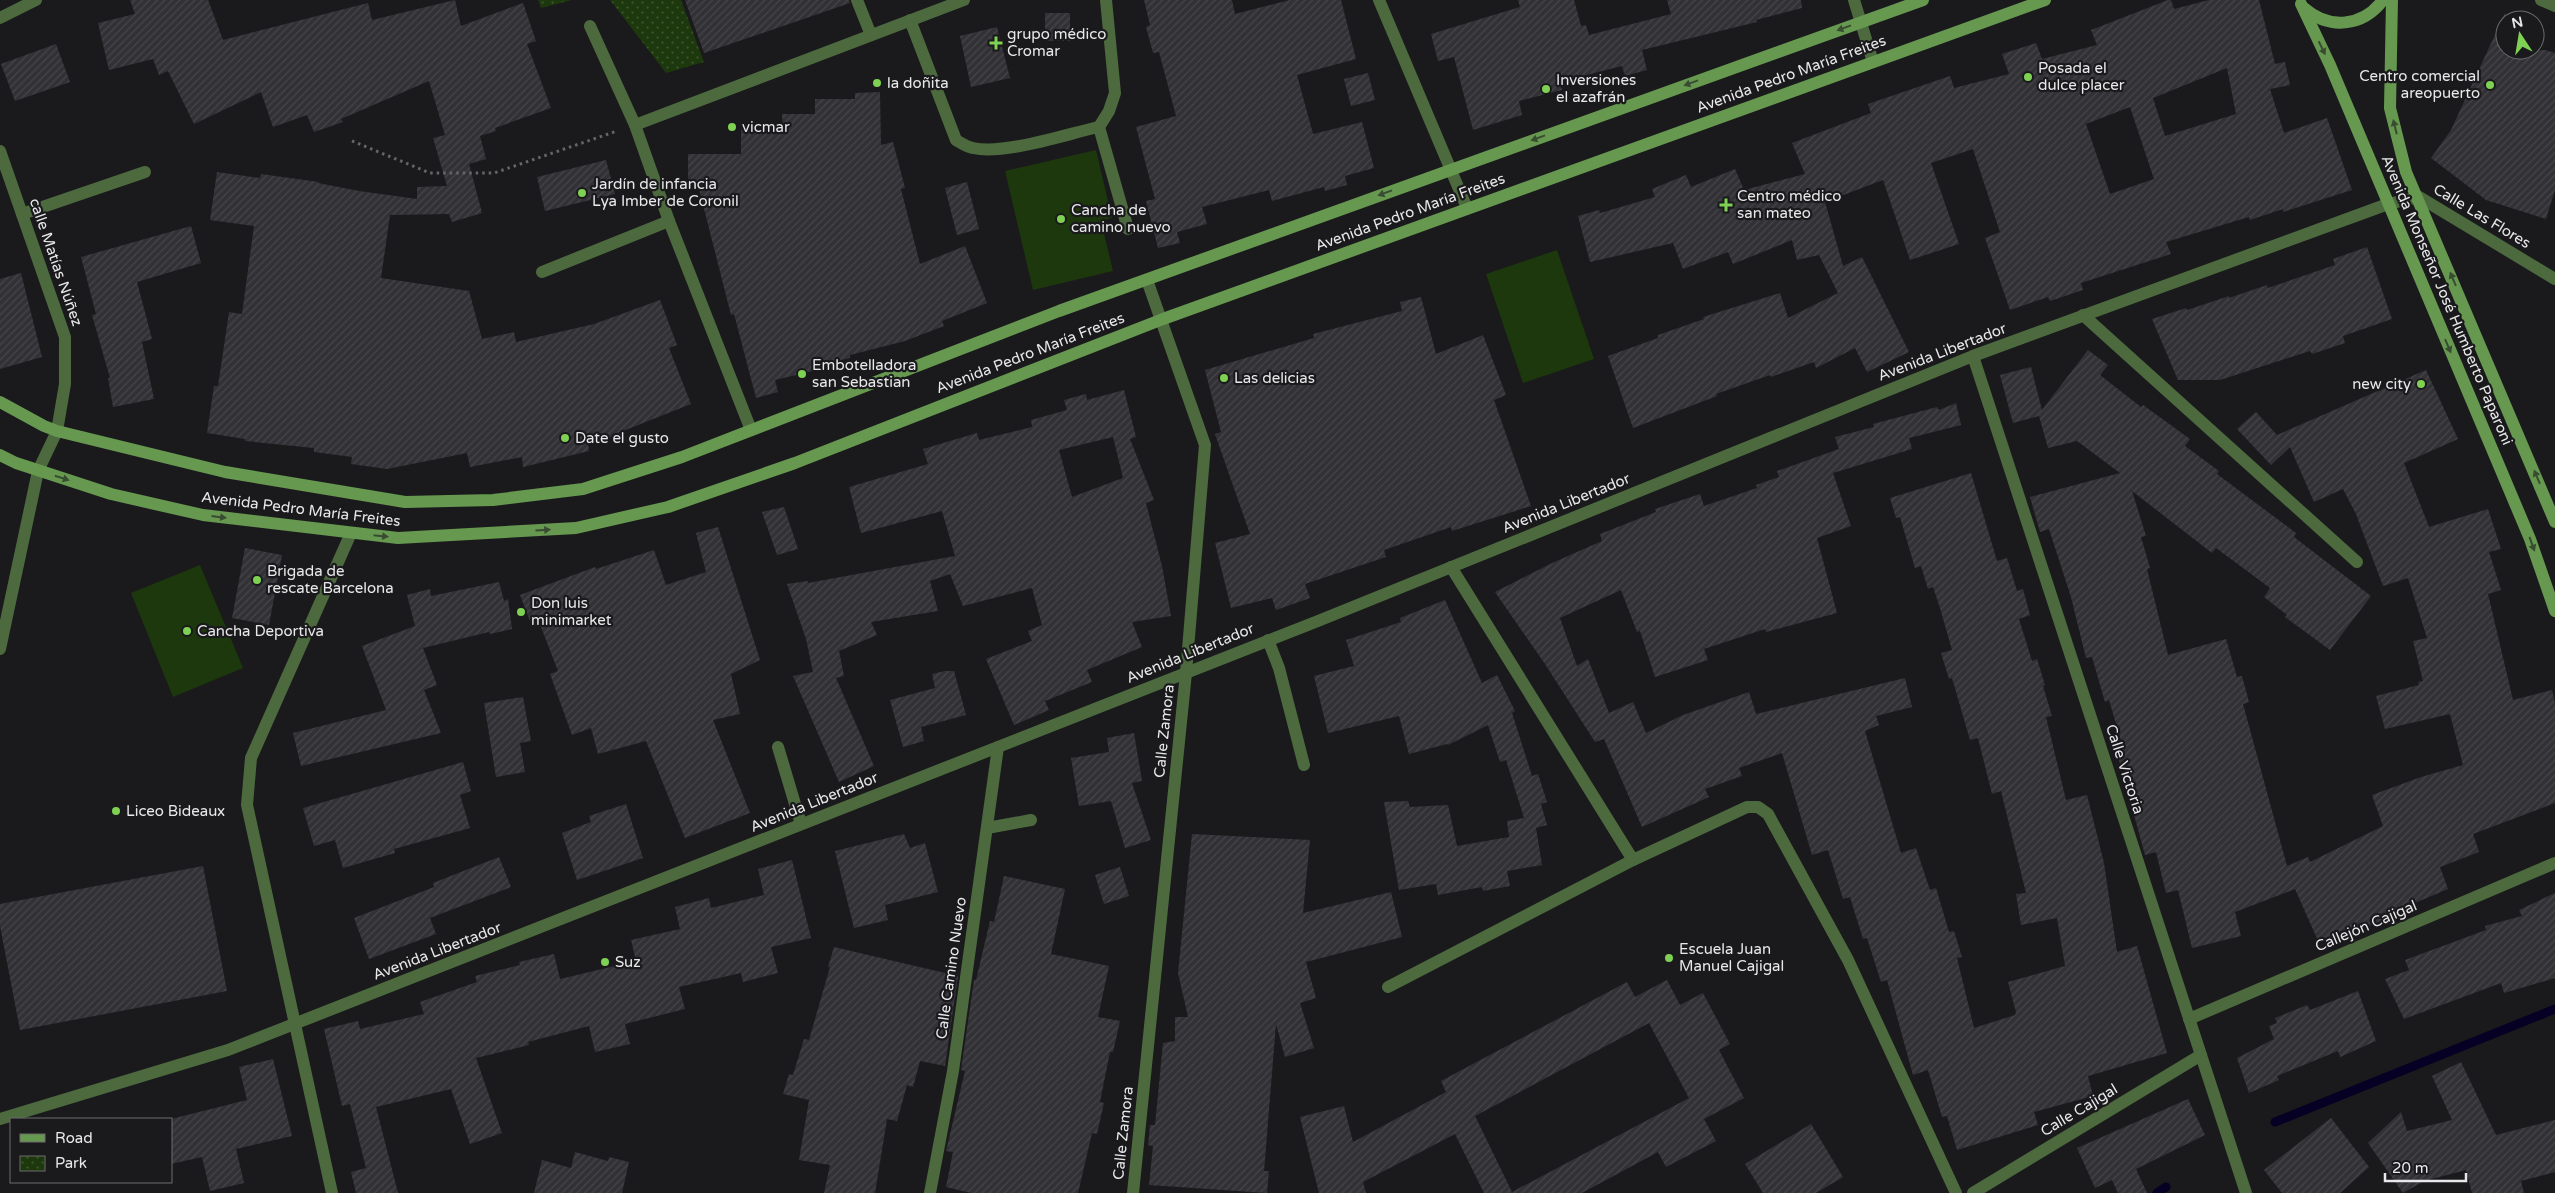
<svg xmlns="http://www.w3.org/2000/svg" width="2555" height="1193" font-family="'Varela Round',sans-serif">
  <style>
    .park { fill: url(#park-dots) }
    .garden { fill: #1c380c }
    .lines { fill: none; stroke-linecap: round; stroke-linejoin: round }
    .stream { stroke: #060024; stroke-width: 9 }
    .building { fill: url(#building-hatch); fill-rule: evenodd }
    .path { stroke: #666668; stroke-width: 3; stroke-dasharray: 2.5 4; stroke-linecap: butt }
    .lane { stroke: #4c6a3e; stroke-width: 12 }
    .street { stroke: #4c6a3e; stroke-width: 12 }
    .secondary { stroke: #66984f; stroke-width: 12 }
    .oneway { fill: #384c31 }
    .poi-dot { fill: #7ed153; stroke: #1a1a1d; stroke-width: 2 }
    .labels { text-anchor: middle; stroke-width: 4.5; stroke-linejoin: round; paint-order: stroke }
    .poi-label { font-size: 15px; fill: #e8e8ea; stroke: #1a1a1d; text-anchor: start }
    .street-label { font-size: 15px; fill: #e8e8ea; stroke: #1a1a1d }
  </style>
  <defs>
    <pattern id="park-dots" width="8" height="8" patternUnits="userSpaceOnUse" patternTransform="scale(1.25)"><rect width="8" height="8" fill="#1c380c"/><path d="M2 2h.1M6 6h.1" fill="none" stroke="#3d5530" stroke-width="1.8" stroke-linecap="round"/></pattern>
    <pattern id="building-hatch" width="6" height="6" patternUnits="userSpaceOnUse" patternTransform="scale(1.25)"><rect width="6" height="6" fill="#323236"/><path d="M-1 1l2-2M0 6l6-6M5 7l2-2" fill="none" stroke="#46464a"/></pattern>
  </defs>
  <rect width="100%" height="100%" fill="#1a1a1d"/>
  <g class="park">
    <path d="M538,0h34l-31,8z"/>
    <path d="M610,0h71l23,62 -38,11z"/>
  </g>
  <g class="garden">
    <path d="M1096,150l16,68 -11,3 12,50 -80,19 -28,-119z"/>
    <path d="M1557,250l37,109 -71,24 -37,-109z"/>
    <path d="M200,565l43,103 -70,29 -42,-104z"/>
  </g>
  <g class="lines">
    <g class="stream">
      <path d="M2275,1122l280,-113"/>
      <path d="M2157,1193l9,-6"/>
    </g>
  </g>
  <g class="building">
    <path d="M130,0h78l15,40 145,-37 4,17 83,-20 6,26 62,-23 13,38 -9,3 24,64 -56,20 1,3 -16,5 6,23 -17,5 13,49 -30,9 -3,-8 -59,1 -9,63 88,13 13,48 32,-7 2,10 78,-18 66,-24 17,45 -8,3 22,56 -78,31v2l-25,6 1,8 -66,16 -1,-10 -52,10 -3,-14 -80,16 -36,-5 1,-7 -38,-5v-4l-69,-7v-2l-38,-6 7,-47h4l11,-74 13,2 12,-88 -44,-6 7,-48 43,6 1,-4 58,8 -1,1 41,8 58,8v-12l30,-1 -14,-48 12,-3 -16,-54 -88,38 2,3 -29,10 -7,-17 -34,12 -12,-35 -67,32 -26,-53 -9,4 -6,-16 -44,11 -11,-47 37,-9z"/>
    <path d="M685,0h164l1,3 -146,50z"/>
    <path d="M1144,0h88l3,14 55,-14h51l15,59 -59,16 16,59 49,-12 12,46 -29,8 2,9 -22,6 -1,-4 -52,14 -3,-11 -67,17 5,17 -30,8 3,11 -22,5 -12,-47 9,-2 -19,-72 40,-11 -17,-64 -6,1 -7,-26 4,-2z"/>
    <path d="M1518,0h56l7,26 5,-1 3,10 82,-21 -4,-14h134l1,8 -46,12 1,2 -115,28 5,20 -22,6 -3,-10 -63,16 3,8 -43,11 3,14 -49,15 -19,-73 -16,4 -7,-27 89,-27z"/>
    <path d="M2168,0h3l3,9 35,-9h50l16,64 10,-2 5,23 -20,4 14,44 43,-15 25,72 -69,22v-3l-33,11 -1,-3 -83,25 5,12 -90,29 2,7 -33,11 -2,-4 -38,13 -25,-72 15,-6 -27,-83 -42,14 28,81 -49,16 -27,-80 -58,22 18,64 19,-9 47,95 -42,20 -12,-24 -39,20 -2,-6 -43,15 -1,-2 -54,19 1,2 -84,32 -25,-72 50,-18v-3l46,-16 -1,-2 77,-24 8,25 50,-25 -19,-38 -22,5 -5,-20 -59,24 -5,-12 -45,17 -10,-26 -83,19 -12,-46 21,-6 1,3 55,-16 -3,-8 34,-14 5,12 44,-18 9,21 61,-16 -13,-31 79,-30 -3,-9 82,-28 4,12 55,-14 -7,-20 34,-11 6,16 55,-14 -6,-15zM2227,68l9,46 -71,22 -12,-38zM2130,107l24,72 -44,15 -24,-70z"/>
    <rect x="1045" y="13" width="25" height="28"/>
    <path d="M2505,13v37h40l10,3v137l-9,29 -60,-19 -55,-42 20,-28z"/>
    <path d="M997,27l13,51 -39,9 -11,-51z"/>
    <path d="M56,44l14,38 -55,19 -14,-37z"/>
    <path d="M1368,73l7,27 -24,6 -7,-27z"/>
    <path d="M880,92l1,53 12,-3 12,46 -4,1 19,75 45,-18 22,57 -45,18 2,5 -39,15 -55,14v3l-38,9 1,4 -38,9 3,12 -22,6 -22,-84 -3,1 -34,-134 -9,1v-28h53v-24h42l-1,-16h33v-15h40v-6z"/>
    <path d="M606,160l9,34 -70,17 -8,-34z"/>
    <path d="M967,182l12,47 -22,6 -12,-47z"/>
    <path d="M191,226l10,37 -64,19 15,57 -10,3 12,57 -41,8 -5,-29h2l-18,-63 4,-1 -15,-57z"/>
    <path d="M2367,247l25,72 -49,17 2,7 -33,11 -2,-3 -90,29h-42l-26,-61 34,-11 1,2 42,-14v2l38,-13 1,3 67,-23 -2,-6z"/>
    <path d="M21,273l21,84 -42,12v-90z"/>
    <path d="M1421,297l15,57 47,-19 23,60 -12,5 37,106 -79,25 -1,-4 -67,23 2,7 -81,27 5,14 -34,12 -4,-12 -41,10 -16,-65 35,-9 -35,-100 6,-2 -16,-62 109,-32 -1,-4 89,-23 -2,-9z"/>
    <path d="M2088,350l20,15 -8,10 41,32 2,-2 47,34 -5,7 34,25 -2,3 79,59 -2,4 77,59 -41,54 -45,-33 2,-2 -23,-18 6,-9 -54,-40 -4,5 -80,-62 14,45 -5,1 9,31 -3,1 21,86 58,-16 11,38 5,-1 7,26 -6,2 44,162 21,-9 2,5 73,-36 -11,-31 49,-18 42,-12 -13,-51 -65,15 -9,-33 43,-11 -1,-3 5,-1 -10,-40 14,-3 -19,-60 -25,8 -27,-72 -13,-25 -29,13 -24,-55 -19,18 -34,-36 19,-17 21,23 149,-65 32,69 -54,24 25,64 59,-18 13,40 -12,3 12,38 -13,4 25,106 39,-10 3,13v100l-82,31 6,18 -39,15 8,22 -64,27 1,3 -23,10 -2,-4 -41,18 -24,-54 -60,23 6,24 -49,12 -14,-58 -12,3 -10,-41 -11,3 -30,-109 7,-2 -13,-44 -4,2 -13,-45 -6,1 -15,-61 -22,-68 -9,3 -10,-35 90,-24 -43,-32 -29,7 -9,-32 -26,7 -13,-48 31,-8 11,43z"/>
    <path d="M1124,390l12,47 -6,2 24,61 -8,3 16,63 9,50 -39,6 10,25 -55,23 5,12 -47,19 4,9 -35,15 -28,-66 46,-18 -4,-10 14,-6 -10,-37 -69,18 -13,-32 -20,7 8,30 -67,11 6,13 -38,16 5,25 -8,2 38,88 -35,16 -46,-106 20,-4 -7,-33 -19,-55 21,-3v2l147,-27 -13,-45 -81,22 -12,-46 79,-23 -5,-15 54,-16 2,7 53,-13 -1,-7 36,-10 -3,-10 22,-6 1,6zM1113,437l10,41 -51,19 -13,-47z"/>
    <path d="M1956,403l5,22 -52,13 3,11 -79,24 18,53 -34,12 20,75 -71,19 -1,-3 -61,20 4,11 -53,17 -15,-46 -3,1 -16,-42 -61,28 17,48 11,-7 21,54 24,-11 13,31 37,-18 66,-23 7,22 149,-36 7,29 -36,9 3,9 -14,6 36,122 15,-5 14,42 6,-2 13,44 5,-1 8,26 -5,1 17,70 41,-13 1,-3 -8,-30 57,-16 -8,-48 -36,7 -5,-31 10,-1 -25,-102 -9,3 -14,-56 -8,2 -18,-62 -3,1 -8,-26 11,-3 -12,-42 -7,-21 -5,2 -7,-23 -6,2 -15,-51 -4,1 -6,-20 81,-25 26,88 10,-3 10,33 6,-2 7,26 -11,4 13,42 5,-2 8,26 -2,1 9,30 -6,1 20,83 21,-5 17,68 13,89 20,-6 30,107 -79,23 5,20 -59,16 4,13 -81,25 -10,-34 -5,1 -14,-47 -15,5 -26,-95 -6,2 -14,-44 -4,1 -13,-42 -7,2 -15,-49 -16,5 -30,-102 -43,15 3,8 -37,13 4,8 -67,30 -38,-88 -9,3 -50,-78 -50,-72 57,-29 50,-22 -2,-7 56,-22 -1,-3 45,-15 4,12 53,-18 -1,-3 23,-8 -2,-6 62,-22 -4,-12 39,-10 -1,-3 64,-17 2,3z"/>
    <path d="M784,507l14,42 -21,6 -15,-43z"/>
    <path d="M718,527l42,133 -29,14 9,40 -27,6 37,93 -65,25 -39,-97 -48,13 -7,-26 -19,7 -22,-61 8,-3 -19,-49 -8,2 -11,-29 75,-28 1,2 58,-19 12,35 40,-13 -10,-39z"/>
    <path d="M245,548l37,7 -13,70 -37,-7z"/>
    <path d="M499,582l5,19 4,-2 4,30 -22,5 -1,-2 -66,16 14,37 -13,5 17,43 -140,33 -8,-33 93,-23 -24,-64 53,-20 -8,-31 23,-6 1,7z"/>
    <path d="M1445,600l37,83 15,-8 18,36 -3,2 20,63 6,-2 9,28 -6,2 6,21 -11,3 6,37 -35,6 3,15 -27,5 -1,-4 -44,8 -2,-11 -37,6 -15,-88 24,-1 2,6 38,-2 9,41 52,-9 -2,-16 17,-3 -18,-58 -6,2 -12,-37 -40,20 -1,-1 -38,10 -10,-38 -71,17 -14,-57 40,-10 -8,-26 55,-18 -1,-4z"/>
    <path d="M945,671h9l12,44 -45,12 3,14 -21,6 -13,-47 45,-12 -3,-14z"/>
    <path d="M523,697l8,44 -11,2 5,29 -29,5 -12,-74z"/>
    <path d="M1134,733l8,48 -10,2 19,57 -26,8 -14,-47 -32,5 -8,-48 38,-6 -2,-14z"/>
    <path d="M463,762l8,29 -11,4 10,33 -76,21 1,4 -52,15 -8,-28 -21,6 -11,-38z"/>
    <path d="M626,804l17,54 -66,22 -15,-47 29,-11 -2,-6z"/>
    <path d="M904,834l6,14 15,-5 13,49 -53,13 3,15 -34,8 -19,-77z"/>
    <path d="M1192,834l118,6 -7,73 88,-21 11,45 -96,25 10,36 -16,5 14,45 -29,9 -9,-33 -12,147h5l-2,22 -118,-8 4,-39 -5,-1 2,-20h5l8,-82 12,-2v-24h13l-10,-44z"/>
    <path d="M499,857l12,30 -81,31 6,16 -67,25 -15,-41 80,-31 -1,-4z"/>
    <path d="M792,860l19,78 -40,9 7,26 -35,9 -2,-9 -62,14 6,22 -60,15 5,20 -35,8 -6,-26 -61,16 1,3 -53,13 26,75 -32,11 -19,-55 -75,18 22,86h-42l-5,-21 15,-4 -16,-64 -8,2 -18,-77 34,-8 2,8 64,-15 -4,-12 57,-20 -2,-6 45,-11 -1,-3 35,-8 6,25 76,-18 -5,-21 49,-11 -5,-22 34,-9 2,10 53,-13 -6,-26z"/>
    <path d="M203,866l24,125 -207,39 -20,-104v-22z"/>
    <path d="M1120,867l9,29 -25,8 -9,-29z"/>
    <path d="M1004,876l61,13 -14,65 58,12 -11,51 22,4 -7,31h-3l-10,50 4,1 -7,31 -5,-1 -14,60h-107l-25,-6 7,-35 -7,-1 19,-80 -4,-1 13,-90h2l14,-59 4,1z"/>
    <path d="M2555,893v85l-51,15 -3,-10 -97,36 -19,-40 24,-9 -4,-10 81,-30 -1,-4 37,-10 -3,-6z"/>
    <path d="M834,947l124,29 -13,90 -25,-5 -7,26 -6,-2 -10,36 -10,-2 -12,74h-51l6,-28 -31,-5 10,-60 -26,-6 6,-20 4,1 11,-36 5,1 21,-73h-2z"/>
    <path d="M1667,980l13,25 23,-12 27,51 -11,6 25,48 -40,21 12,22 -50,26 -8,-15 -76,41h-98l-29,-59 -92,48 3,11h-47l-19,-76 44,-11 9,36 93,-50 -5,-11 186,-99 8,15zM1649,1023l40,75 -177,94 -37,-76z"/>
    <path d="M2358,991l18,50 -36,16 -2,-6 -61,25 2,4 -30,13 -12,-35 37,-19 -5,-13 8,-3 -2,-5 32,-13 3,5z"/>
    <path d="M273,1059l19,77 -56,13 8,34 -34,8 -8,-34 -31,7v-45l76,-19 -8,-33z"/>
    <path d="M2461,1062l35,73 59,-15v52l-34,9 3,12h-52l-6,-23 -42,11 -21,12 -35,-50 33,-31 6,19 45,-11 -20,-44z"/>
    <path d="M2188,1099l17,36 -69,34 11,24h-29l-6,-13 -17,8 -18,-40z"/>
    <path d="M2331,1118l38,49 -29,26h-58l-18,-23z"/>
    <path d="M1811,1124l32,53 -27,16h-53l-18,-29z"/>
    <path d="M575,1152l33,9 1,-4 20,5 -7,31h-88l8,-33 29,8z"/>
  </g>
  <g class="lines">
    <path class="path" d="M352,141l78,32h64l123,-42"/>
    <g class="lane">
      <path d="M22,214l123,-42"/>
      <path d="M1268,640l11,28 25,97"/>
      <path d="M778,747l23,77"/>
      <path d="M987,828l44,-8"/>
      <path d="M1388,987l245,-127"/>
    </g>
    <g class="street">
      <path d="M857,0l14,35"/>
      <path d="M1106,0l9,93 -6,18 -10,16 29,102"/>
      <path d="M1379,0l88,208"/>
      <path d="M1854,0l19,62"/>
      <path d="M2541,0l14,6"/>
      <path d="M0,18l36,-18"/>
      <path d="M910,20l46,120c5,3 11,7 17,8 32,7 93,-14 126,-21"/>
      <path d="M590,26l45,99 34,96 82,209"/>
      <path d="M635,125l329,-125"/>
      <path d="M0,151l65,186v47l-8,47 -19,40 -38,178"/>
      <path d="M542,272l127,-51"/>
      <path d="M2083,315l274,247"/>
      <path d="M1973,356l273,837"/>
      <path d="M1451,567l182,293 114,-53h11l10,7 80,146 108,233"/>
      <path d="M2189,1019l366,-156"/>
      <path d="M0,1119l228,-69 1090,-429 655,-265 415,-152 31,-7 136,82"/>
      <path d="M332,1193l-85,-388 4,-47 100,-225"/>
      <path d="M930,1193l23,-122 45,-324"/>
      <path d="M1133,1193l53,-520 19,-228 -58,-165"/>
      <path d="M1973,1193l228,-138"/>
    </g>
    <g class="secondary">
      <path d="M2392,0l-2,108 16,64 149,350"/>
      <path d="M2301,4l29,61 200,474 25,72"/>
      <path d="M2304,8c25,22 59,19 79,-8"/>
      <path d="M0,402l44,24 13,5 168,41 180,30 88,-2 90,-11 99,-32 377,-146 864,-311"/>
      <path d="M0,455l16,8 95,31 92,21 195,23 178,-10 92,-21 127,-44 368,-144 882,-319"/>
    </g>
  </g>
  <defs><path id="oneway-solid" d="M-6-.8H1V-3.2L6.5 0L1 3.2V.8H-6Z" transform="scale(1.25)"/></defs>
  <g class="oneway">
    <use href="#oneway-solid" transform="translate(1844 28) rotate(160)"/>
    <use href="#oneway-solid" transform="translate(2322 48) rotate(64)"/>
    <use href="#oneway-solid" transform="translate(1691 83) rotate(160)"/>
    <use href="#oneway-solid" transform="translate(2395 127) rotate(-104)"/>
    <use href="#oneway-solid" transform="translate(1538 138) rotate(160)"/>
    <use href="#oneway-solid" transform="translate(1385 193) rotate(160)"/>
    <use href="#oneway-solid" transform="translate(2453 279) rotate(-113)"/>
    <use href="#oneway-solid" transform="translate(2448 346) rotate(67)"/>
    <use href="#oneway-solid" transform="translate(2537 477) rotate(-113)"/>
    <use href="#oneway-solid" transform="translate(62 478) rotate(18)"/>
    <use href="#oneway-solid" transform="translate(219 517) rotate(7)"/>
    <use href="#oneway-solid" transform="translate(543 530) rotate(-3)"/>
    <use href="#oneway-solid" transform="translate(381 536) rotate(6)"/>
    <use href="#oneway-solid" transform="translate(2532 544) rotate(70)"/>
  </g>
  <g class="poi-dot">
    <path d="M993.5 35.5h5v5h5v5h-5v5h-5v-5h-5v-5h5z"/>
    <circle cx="2028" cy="77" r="5"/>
    <circle cx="877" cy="83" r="5"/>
    <circle cx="2490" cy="85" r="5"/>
    <circle cx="1546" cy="89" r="5"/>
    <circle cx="732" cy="127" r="5"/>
    <circle cx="582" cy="193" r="5"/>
    <path d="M1723.5 197.5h5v5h5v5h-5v5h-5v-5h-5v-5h5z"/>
    <circle cx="1061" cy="219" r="5"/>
    <circle cx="802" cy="374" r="5"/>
    <circle cx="1224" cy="378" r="5"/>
    <circle cx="2421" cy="384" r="5"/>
    <circle cx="565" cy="438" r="5"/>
    <circle cx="257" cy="580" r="5"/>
    <circle cx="521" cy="612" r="5"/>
    <circle cx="187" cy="631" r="5"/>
    <circle cx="116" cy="811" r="5"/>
    <circle cx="1669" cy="958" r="5"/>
    <circle cx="605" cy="962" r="5"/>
  </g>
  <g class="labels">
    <g class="poi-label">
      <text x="1007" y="39">grupo médico<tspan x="1007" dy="17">Cromar</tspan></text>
      <text x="2038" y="73">Posada el<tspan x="2038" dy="17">dulce placer</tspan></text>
      <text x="2480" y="81" text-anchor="end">Centro comercial<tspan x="2480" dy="17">areopuerto</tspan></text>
      <text x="1556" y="85">Inversiones<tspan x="1556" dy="17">el azafrán</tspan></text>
      <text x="887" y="88">la doñita</text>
      <text x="742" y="132">vicmar</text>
      <text x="592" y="189">Jardín de infancia<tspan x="592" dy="17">Lya Imber de Coronil</tspan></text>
      <text x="1737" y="201">Centro médico<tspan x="1737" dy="17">san mateo</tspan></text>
      <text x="1071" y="215">Cancha de<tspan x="1071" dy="17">camino nuevo</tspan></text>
      <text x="812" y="370">Embotelladora<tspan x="812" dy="17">san Sebastian</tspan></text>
      <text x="1234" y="383">Las delicias</text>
      <text x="2411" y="389" text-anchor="end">new city</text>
      <text x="575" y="443">Date el gusto</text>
      <text x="267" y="576">Brigada de<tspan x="267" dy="17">rescate Barcelona</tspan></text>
      <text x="531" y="608">Don luis<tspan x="531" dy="17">minimarket</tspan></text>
      <text x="197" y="636">Cancha Deportiva</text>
      <text x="126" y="816">Liceo Bideaux</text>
      <text x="1679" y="954">Escuela Juan<tspan x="1679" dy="17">Manuel Cajigal</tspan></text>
      <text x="615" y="967">Suz</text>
    </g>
    <g class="street-label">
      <text transform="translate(1791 74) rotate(-20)" y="5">Avenida Pedro María Freites</text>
      <text transform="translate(1410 212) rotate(-20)" y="5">Avenida Pedro María Freites</text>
      <text transform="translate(2482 216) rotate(31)" y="5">Calle Las Flores</text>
      <text transform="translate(56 262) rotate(71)" y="5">calle Matías Núñez</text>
      <text transform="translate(2447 300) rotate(67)" y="5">Avenida Monseñor José Humberto Paparoni</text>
      <text transform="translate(1942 352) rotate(-21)" y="5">Avenida Libertador</text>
      <text transform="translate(1030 353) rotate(-21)" y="5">Avenida Pedro María Freites</text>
      <text transform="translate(1566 503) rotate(-22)" y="5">Avenida Libertador</text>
      <text transform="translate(301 509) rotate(7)" y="5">Avenida Pedro María Freites</text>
      <text transform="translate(1190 653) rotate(-22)" y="5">Avenida Libertador</text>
      <text transform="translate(1164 731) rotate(-84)" y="5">Calle Zamora</text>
      <text transform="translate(2125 769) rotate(72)" y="5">Calle Victoria</text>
      <text transform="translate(814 802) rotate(-22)" y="5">Avenida Libertador</text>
      <text transform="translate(2366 926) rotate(-23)" y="5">Callejón Cajigal</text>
      <text transform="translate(437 951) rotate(-21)" y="5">Avenida Libertador</text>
      <text transform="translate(951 968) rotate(-82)" y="5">Calle Camino Nuevo</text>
      <text transform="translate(2079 1110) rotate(-31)" y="5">Calle Cajigal</text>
      <text transform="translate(1123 1133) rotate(-84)" y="5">Calle Zamora</text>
    </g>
  </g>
  <rect x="10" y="1118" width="162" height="65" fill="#1a1a1d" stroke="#6c6c6f"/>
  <rect x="20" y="1134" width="25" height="8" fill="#66984f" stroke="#6c6c6f"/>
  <text x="55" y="1143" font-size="15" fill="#e8e8ea">Road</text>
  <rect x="20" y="1156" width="25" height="15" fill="url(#park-dots)" stroke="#6c6c6f"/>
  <text x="55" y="1168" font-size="15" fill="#e8e8ea">Park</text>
  <g transform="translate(2520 35) rotate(348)"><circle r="24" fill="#1a1a1d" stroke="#6c6c6f"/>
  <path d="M0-4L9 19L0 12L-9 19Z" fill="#7ed153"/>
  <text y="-8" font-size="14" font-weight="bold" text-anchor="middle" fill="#e8e8ea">N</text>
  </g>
  <path d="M2385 1173v8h81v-8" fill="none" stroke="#e8e8ea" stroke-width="2.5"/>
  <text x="2392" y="1173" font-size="15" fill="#e8e8ea" stroke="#1a1a1d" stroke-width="4" paint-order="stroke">20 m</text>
</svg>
